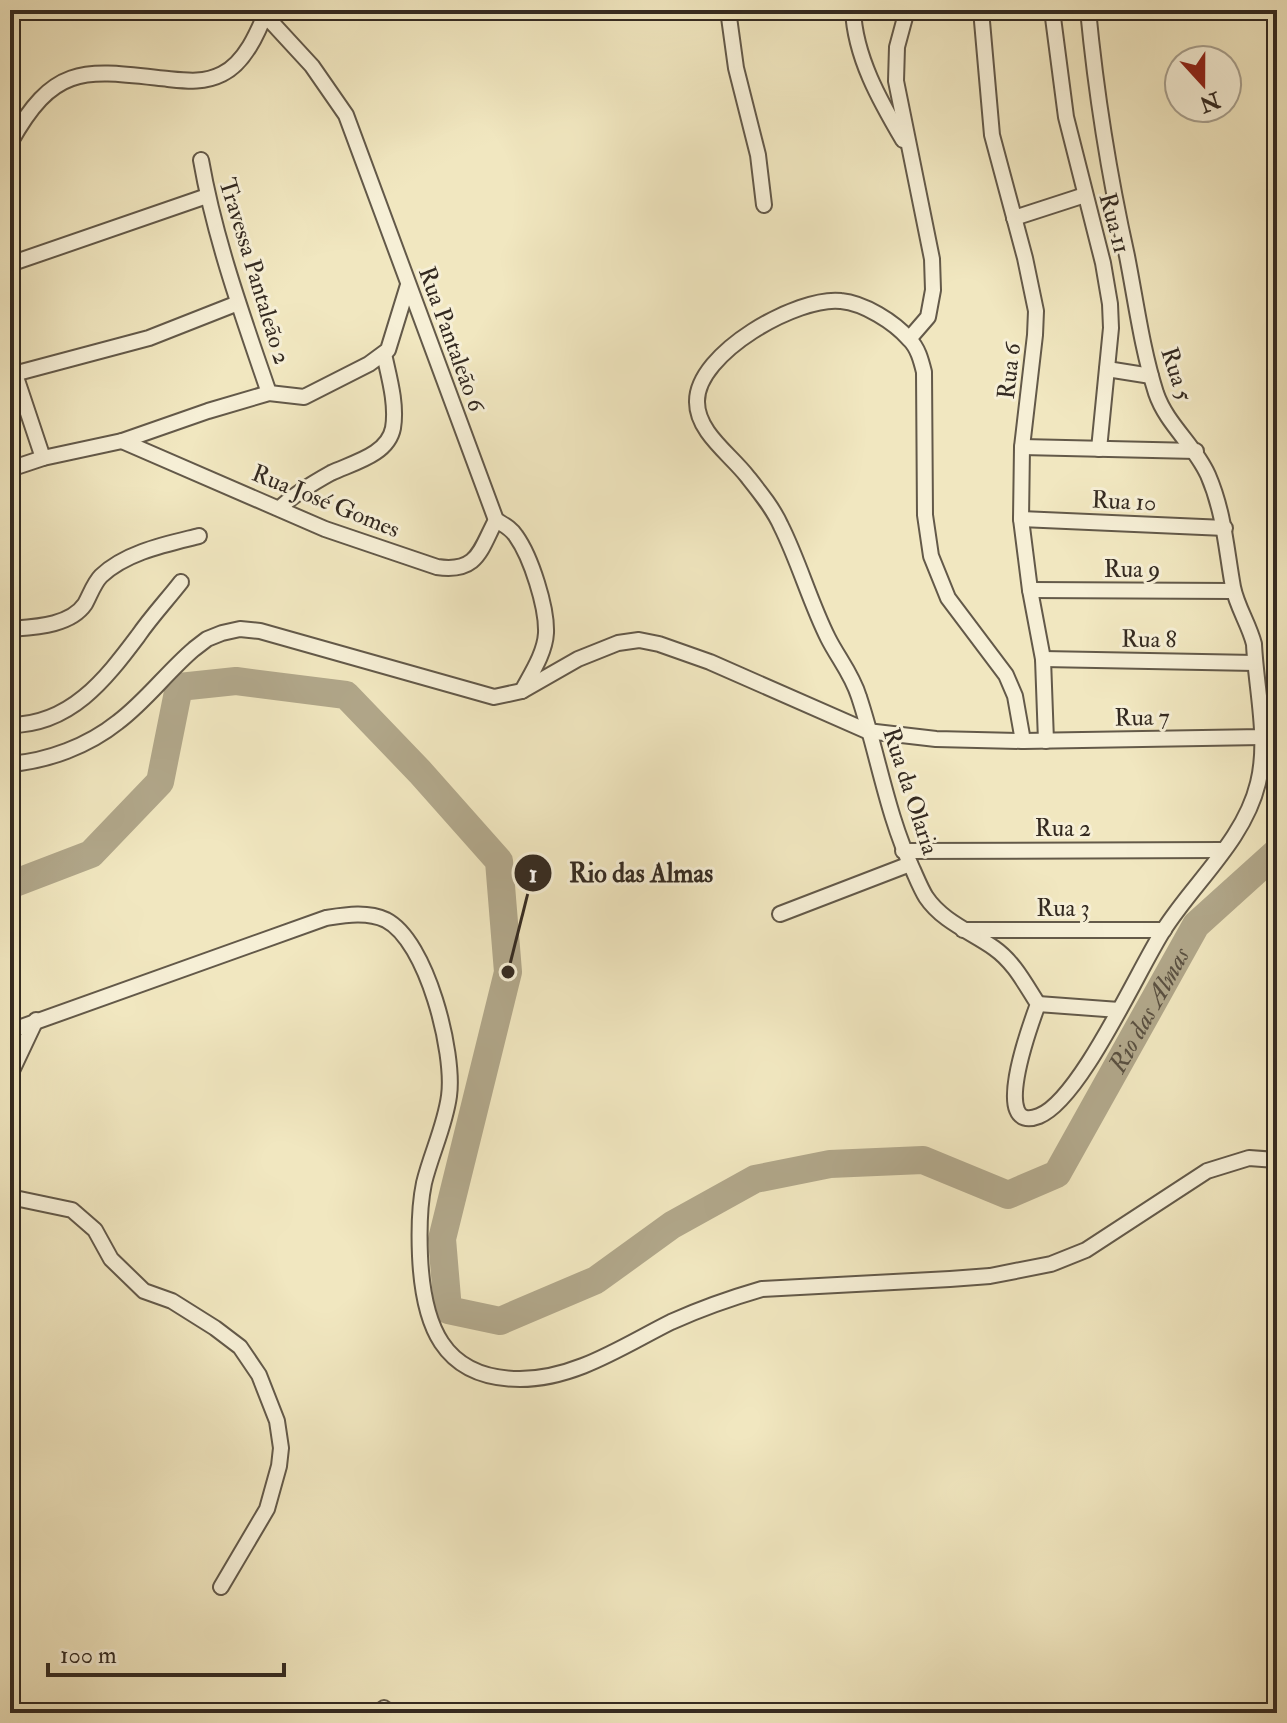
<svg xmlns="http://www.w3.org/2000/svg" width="1287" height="1723" font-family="'IM FELL Double Pica',serif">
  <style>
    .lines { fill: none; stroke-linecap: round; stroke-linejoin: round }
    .river { stroke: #b1a78a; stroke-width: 28 }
    .minor-casing { stroke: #635949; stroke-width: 18 }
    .minor { stroke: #f6efd6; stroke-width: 14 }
    .labels { text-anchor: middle; stroke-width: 6; stroke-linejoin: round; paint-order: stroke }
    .street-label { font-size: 24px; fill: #342a21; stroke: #f6efd6 }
    .water-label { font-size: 26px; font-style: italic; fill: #5a5040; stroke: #f6efd6 }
    .leader { fill: none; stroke: #342a21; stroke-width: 3 }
    .callout-dot { fill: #342a21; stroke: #f6efd6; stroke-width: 3 }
    .mark-label { font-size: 24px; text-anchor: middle; font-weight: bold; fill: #fff }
    .callout-label { font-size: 26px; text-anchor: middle; font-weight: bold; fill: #342a21; stroke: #f6efd6; stroke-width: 6; stroke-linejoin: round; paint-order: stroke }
  </style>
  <rect width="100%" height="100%" fill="#f1e7c0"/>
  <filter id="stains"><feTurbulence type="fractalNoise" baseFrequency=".0025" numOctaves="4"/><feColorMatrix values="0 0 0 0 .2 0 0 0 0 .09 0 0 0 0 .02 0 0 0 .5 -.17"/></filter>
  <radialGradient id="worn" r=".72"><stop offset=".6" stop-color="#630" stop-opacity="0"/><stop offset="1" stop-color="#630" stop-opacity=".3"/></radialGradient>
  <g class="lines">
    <path class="river" id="s1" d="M10,885l81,-31 69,-72 19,-95 57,-6 110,14 74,77 79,89 9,111 -66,267 6,71 52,11 96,-41 76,-55 83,-46 75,-15 93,-4 85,35 49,-21 139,-249 81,-73"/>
    <g class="minor-casing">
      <g id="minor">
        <path d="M728,10l8,58 22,87 6,50"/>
        <path d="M853,10c2,47 27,91 50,130"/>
        <path d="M907,10l-10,37 -1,34 36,178 1,31 -5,27 -19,22"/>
        <path d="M981,10l11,125 33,123 11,53 -1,24 -13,112 -1,72 9,71 13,69 3,82"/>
        <path d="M1052,10l14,107 37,146 7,41 1,24 -12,121"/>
        <path d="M265,15l47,51 34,49 150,405c8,5 15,8 20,16 15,21 31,71 30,97 -1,20 -15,41 -24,58"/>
        <path d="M10,143c45,-81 75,-73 158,-64 20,2 36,4 54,-5 23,-11 36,-42 45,-64"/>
        <path d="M201,160c14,80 42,157 68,233"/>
        <path d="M1014,218l71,-23"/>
        <path d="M10,264l197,-68"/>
        <path d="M1107,369l44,7"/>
        <path d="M15,374l28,84"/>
        <path d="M10,375l139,-37 89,-35"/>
        <path d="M122,441l203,88 112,38c41,6 43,-17 59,-47"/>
        <path d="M1022,447l174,4"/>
        <path d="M10,469l33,-11 79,-17 86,-30 61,-18 35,4 65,-33 19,-14 20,-65"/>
        <path d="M280,508c14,-14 33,-25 51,-35 21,-10 57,-18 62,-45 4,-24 -4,-51 -9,-74"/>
        <path d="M1021,519l204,9"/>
        <path d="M1030,590l203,1"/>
        <path d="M10,629c24,-2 60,-3 75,-25 5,-9 9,-21 16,-28 25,-24 66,-32 98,-40"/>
        <path d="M1043,659l212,4"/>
        <path d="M10,725c60,0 95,-45 128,-89 13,-19 29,-36 43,-54"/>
        <path d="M1023,741l-8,-45 -9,-21 -58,-77 -17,-42 -6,-41 -1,-143c-3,-12 -6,-24 -15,-33 -15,-17 -45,-36 -68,-38 -43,-5 -145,52 -144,101 0,30 33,52 50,74 12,15 26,32 34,50 18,36 29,76 47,112 10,20 24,36 31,59 19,57 28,118 54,173 4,9 8,19 13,27 16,24 45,35 68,51 20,14 31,36 44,56 -5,14 -50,132 1,112 41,-16 98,-144 124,-185 30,-48 81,-90 95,-148 11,-44 -2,-94 -4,-139 -5,-20 -17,-37 -21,-57 -7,-39 -9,-75 -25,-112 -14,-31 -41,-50 -52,-82 -14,-44 -20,-91 -29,-137 -18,-81 -31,-163 -39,-246"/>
        <path d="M10,764c38,-3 78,-18 108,-42 28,-21 49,-50 76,-73l13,-10 15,-6 18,-4 20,2 234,66 28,-6 56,-32 40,-16 21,-3 20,4 51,18 157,69 69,8 87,2 239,-4 15,-3"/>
        <path d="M903,851l320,-1"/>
        <path d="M780,914l130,-50"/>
        <path d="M963,930h201"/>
        <path d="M1038,1004l81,6"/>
        <path d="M10,1031l316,-113c19,-3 41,-7 60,2 41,21 69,133 63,176 -4,30 -18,58 -25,87 -5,24 -5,49 -4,73 3,67 21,123 100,123 55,0 103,-33 151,-57 29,-13 60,-24 91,-33l188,-10 40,-3 61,-12 35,-14 121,-79 42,-13 28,2"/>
        <path d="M10,1075l26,-55"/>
        <path d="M10,1197l62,13 23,20 16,29 33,32 28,10 43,27 25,19 19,28 18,46 4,27 -2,18 -12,43 -46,78"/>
        <path d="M384,1713v-5"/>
      </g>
    </g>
    <use href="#minor" class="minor"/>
  </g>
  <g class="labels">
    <g class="street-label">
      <text transform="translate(1115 223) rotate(75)" y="8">Rua 11</text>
      <text transform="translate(255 271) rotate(73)" y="8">Travessa Pantaleão 2</text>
      <text transform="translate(452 339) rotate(70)" y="8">Rua Pantaleão 6</text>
      <text transform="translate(1009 371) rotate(-83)" y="8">Rua 6</text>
      <text transform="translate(1177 374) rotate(72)" y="8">Rua 5</text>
      <text transform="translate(326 501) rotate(22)" y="8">Rua José Gomes</text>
      <text transform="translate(1124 501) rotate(3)" y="8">Rua 10</text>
      <text x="1132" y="577">Rua 9</text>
      <text transform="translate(1149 639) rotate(1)" y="8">Rua 8</text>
      <text transform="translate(1142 717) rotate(-1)" y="8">Rua 7</text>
      <text transform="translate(911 791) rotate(72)" y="8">Rua da Olaria</text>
      <text x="1063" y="836">Rua 2</text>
      <text x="1063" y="916">Rua 3</text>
    </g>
    <g class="water-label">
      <text dy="9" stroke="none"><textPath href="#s1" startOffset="1984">Rio das Almas</textPath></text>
    </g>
  </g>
  <path class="leader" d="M508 972L533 873"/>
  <g class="callout-dot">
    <circle cx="508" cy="972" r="8"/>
    <circle cx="533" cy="873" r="20"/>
  </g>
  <g class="mark-label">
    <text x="533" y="882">1</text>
  </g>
  <g class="callout-label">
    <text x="641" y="882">Rio das Almas</text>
  </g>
  <rect width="1287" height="1723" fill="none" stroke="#f1e7c0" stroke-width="40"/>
  <rect x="12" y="12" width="1263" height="1699" fill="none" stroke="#342a21" stroke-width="4"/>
  <rect x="20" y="20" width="1247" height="1683" fill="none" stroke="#342a21" stroke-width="2"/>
  <g transform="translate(1203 84) rotate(159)"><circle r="38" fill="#f6efd6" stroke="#a8a08e" stroke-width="2"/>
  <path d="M0-6L14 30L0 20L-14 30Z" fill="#8f2418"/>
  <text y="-12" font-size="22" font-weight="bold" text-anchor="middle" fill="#342a21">N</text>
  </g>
  <path d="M48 1663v12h236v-12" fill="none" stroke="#342a21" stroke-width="4"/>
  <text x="60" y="1663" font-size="24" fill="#342a21" stroke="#f6efd6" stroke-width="6" paint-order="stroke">100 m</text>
  <rect width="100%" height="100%" filter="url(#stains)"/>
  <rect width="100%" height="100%" fill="url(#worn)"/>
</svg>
